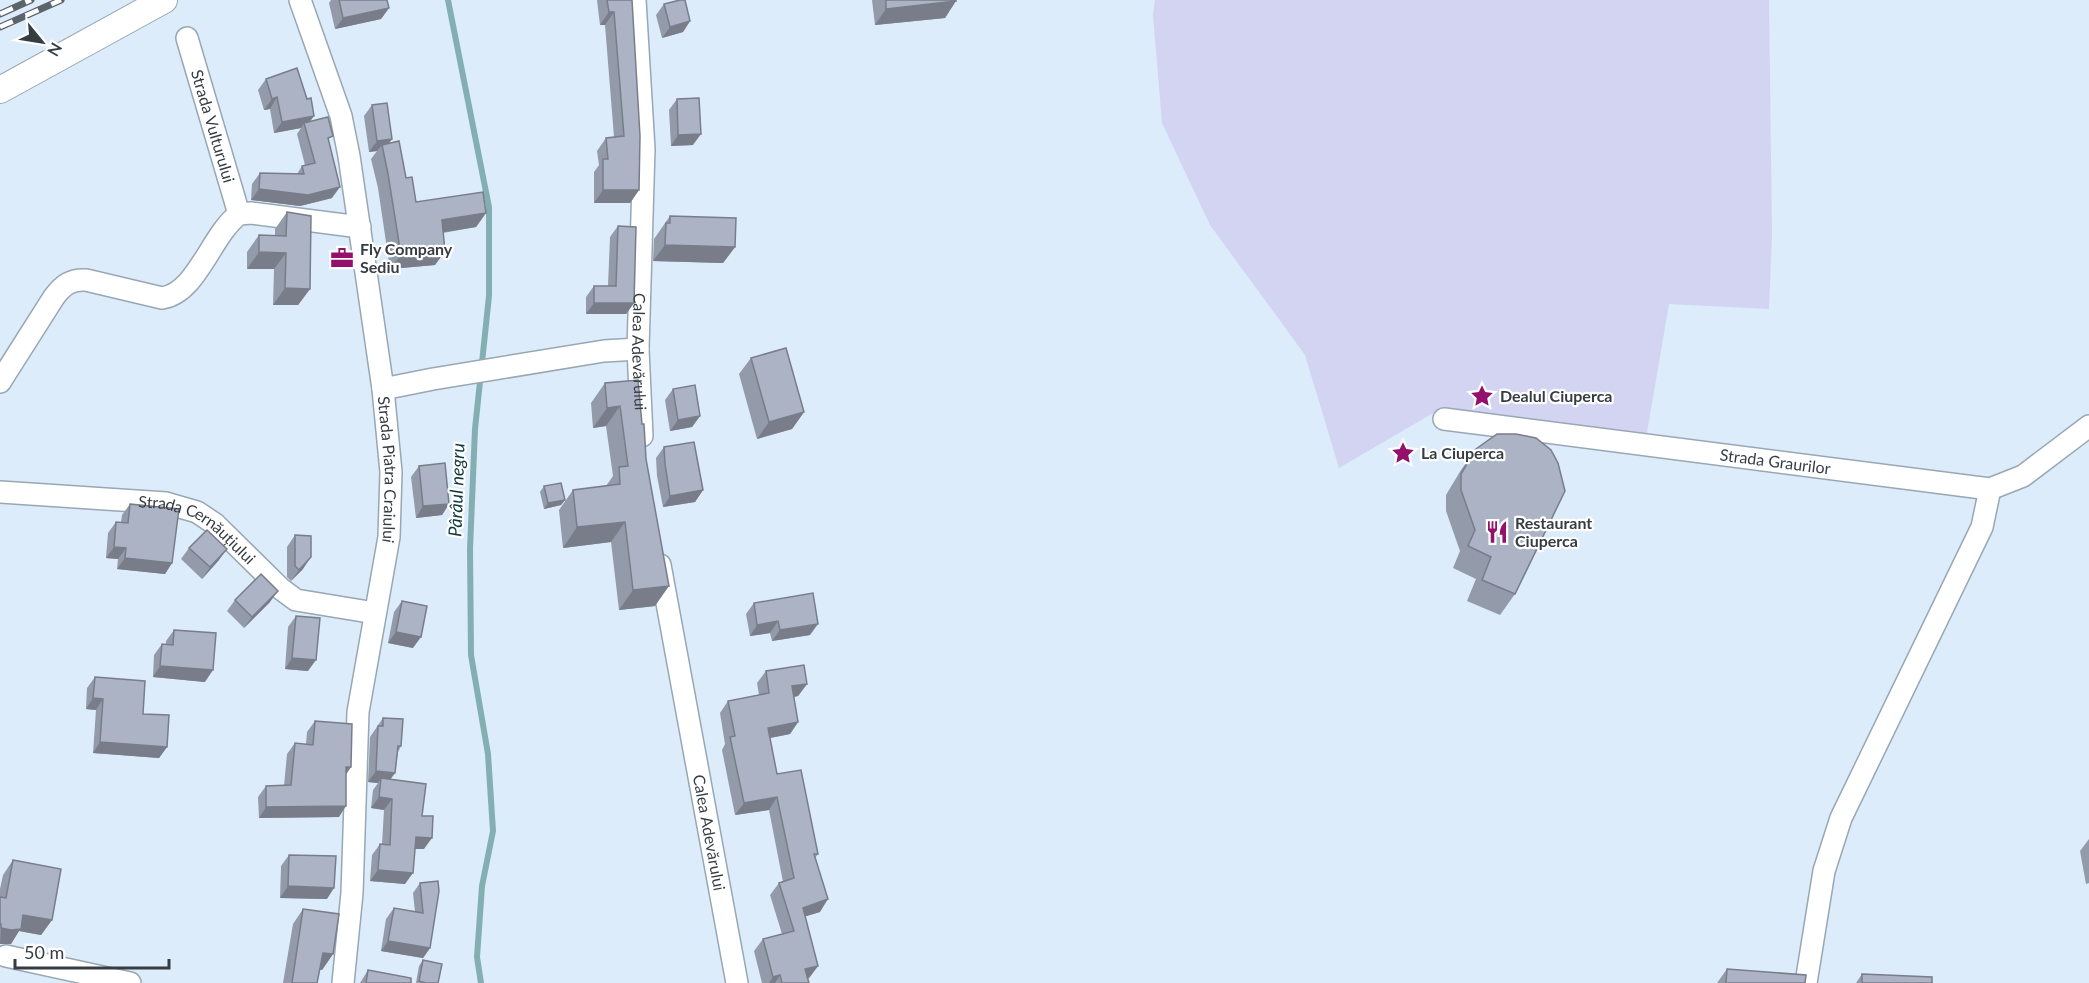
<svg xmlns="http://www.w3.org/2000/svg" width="2089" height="983" font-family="Lato,sans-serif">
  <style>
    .green { fill: #d2d4f1 }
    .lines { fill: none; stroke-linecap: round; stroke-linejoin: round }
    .stream { stroke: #84afb2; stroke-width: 6 }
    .minor-casing { stroke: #98a7b4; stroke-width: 24 }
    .major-casing { stroke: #98a7b4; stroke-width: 28 }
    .minor { stroke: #fff; stroke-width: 21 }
    .major { stroke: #fff; stroke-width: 26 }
    .rail-casing { stroke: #5b646b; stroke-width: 7 }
    .rail { stroke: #fff; stroke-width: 4.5; stroke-dasharray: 14; stroke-linecap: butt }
    .wall { fill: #939aa9 }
    .shaded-wall { fill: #787d89 }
    .building { fill: #abb3c4; stroke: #787d89; stroke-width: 1.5 }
    .labels { text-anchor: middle; stroke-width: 4.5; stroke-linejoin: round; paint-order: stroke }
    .street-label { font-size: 16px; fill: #363d42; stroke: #fff }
    .poi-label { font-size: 16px; font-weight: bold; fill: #363d42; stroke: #fff; text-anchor: start }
    .water-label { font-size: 18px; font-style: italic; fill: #0e383b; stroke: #fff }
  </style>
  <rect width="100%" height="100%" fill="#dcecfa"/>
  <path class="green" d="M1155,0h614l3,234 -3,75 -100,-5 -24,140 -205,-35 -101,59 -34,-113 -95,-130 -48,-102 -9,-108z"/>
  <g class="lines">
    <path class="stream" d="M448,0l41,207v89l-14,133 -5,120 1,106 17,99 5,77 -11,55 -5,71 4,26"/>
    <g class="minor-casing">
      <g id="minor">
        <path id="s1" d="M300,0l41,116 8,40 34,233 8,83 -2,65 -31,175 -6,181 -9,90"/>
        <path id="s2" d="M635,0l9,149 -6,200 4,87"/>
        <path id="s3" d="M187,38l52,176"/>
        <path d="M0,382l54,-85c9,-12 17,-18 32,-17l76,18c35,-5 49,-63 77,-84l12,-1 109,14"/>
        <path d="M383,389l50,-10 171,-28 34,-2"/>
        <path id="s4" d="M1444,419l546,70 33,-13 66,-50"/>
        <path id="s5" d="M0,492l166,11 31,9 18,12 66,65 15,11 79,13"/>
        <path id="s6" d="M660,565l77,418"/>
        <path d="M6,956l124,27"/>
        <path d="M1806,983l18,-112 17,-53 141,-291 8,-38"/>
      </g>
    </g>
    <g class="major-casing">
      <path id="major" d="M0,90l164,-90"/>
    </g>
    <use href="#minor" class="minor"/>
    <use href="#major" class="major"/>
    <g class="rail-casing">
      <g id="rail">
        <path d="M0,14l31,-14"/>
        <path d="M0,27l61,-27"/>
      </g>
    </g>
    <use href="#rail" class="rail"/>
  </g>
  <g class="wall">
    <path d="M331,0h56l2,8 -8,11 -46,10 -6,-26z"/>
    <path d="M597,0h35l7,190 -9,13h-36v-31l5,-7 -2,-14 9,-13 8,-1 -9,-112h-5z"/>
    <path d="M872,0h84l-11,18 -70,7z"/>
    <path d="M664,4l26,17 -7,11 -21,6 -6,-23z"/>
    <path d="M266,79l44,43 19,20 3,56 -32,8 -49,-6 1,-16 8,-11 37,1 5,-8 3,-1 -8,-31 4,-6 -27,5 -4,-24 -6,1 -6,-20z"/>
    <path d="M677,99l16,46 -22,1 -2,-36z"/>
    <path d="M372,105l20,34 -3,4 17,35 10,24 70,11 -10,14 -33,6 2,18 -10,14 -45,4 -12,-81 -7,-29 6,-8 -8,1 -5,-36z"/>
    <path d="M287,212l23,77 -12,16h-25l1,-36h-27v-17l12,-17h16v-6z"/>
    <path d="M670,216l65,31 -12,16 -70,-2 1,-22z"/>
    <path d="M618,226l16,77 -8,11h-40v-17l8,-11h14l2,-49z"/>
    <path d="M751,358l53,54 -12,17 -35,10 -18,-65z"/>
    <path d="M638,380l17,226 -36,4 -8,-68 -48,6 -4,-38 14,-20 33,-4 7,-10 -7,-50 -13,2 -2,-25 14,-20z"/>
    <path d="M673,389l27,27 -8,11 -22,4 -5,-31z"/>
    <path d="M664,447l39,43 -8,12 -32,5 -6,-31 -1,-18z"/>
    <path d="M1476,449l39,145 -15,21 -33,-14 9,-22 -23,-11 7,-17 -14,-40v-16l15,-25z"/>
    <path d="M419,466l30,38 -7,11 -26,3 -5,-41z"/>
    <path d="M544,486l21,14 -4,5 -17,4 -4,-17z"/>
    <path d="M130,504l42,59 -7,11 -48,-5 1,-10 -12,-1 2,-25 8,-11h5l1,-7z"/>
    <path d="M295,535l8,34 -12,12 -4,-4v-30z"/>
    <path d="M189,548l30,12 -17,19 -21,-20z"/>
    <path d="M235,600l35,2 -26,26 -17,-17z"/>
    <path d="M402,601l11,47 -25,-5 6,-31z"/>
    <path d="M754,603l56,32 -38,6 -2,-8 -20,3 -4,-22z"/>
    <path d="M296,616l12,55 -23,-2 3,-42z"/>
    <path d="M174,630l31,52 -52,-5 1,-22 8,-11h4v-3z"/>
    <path d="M766,671l41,13 -9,12 -4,1 4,25 -8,12 -20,4 7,36 41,80 -3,4 5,54 -15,4 13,50 -9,12 -2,1 2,4h-47l-8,-32 9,-12 19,-5 -12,-39 9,-12 4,-1 -14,-72 -34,5 -13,-65 3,-6 -5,-31 8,-12 31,-6 -2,-12z"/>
    <path d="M95,677l48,37 24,33 -8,11 -66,-5 3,-43 -10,-1 1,-21z"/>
    <path d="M383,718l18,28 -3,6 -3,21 -5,6 32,37 2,33h-9l-10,35 -35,-3 2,-26 8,-11h2l2,-34 -13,-2 2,-18 5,-7 -10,-1 2,-45z"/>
    <path d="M315,721l36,46 -5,7 -7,43 -80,1 -1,-21 8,-11h18l3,-32 8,-11 11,1 1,-12z"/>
    <path d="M2089,839v44l-3,1 -6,-33z"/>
    <path d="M289,855l38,44 -47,-1 1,-32z"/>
    <path d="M13,860l39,60 -11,15 -22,-4 -8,13h-11v-55l3,-14z"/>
    <path d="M420,883l10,65 -7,10 -42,-7 5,-32 8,-11 21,4 -2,-19z"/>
    <path d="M303,909l30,45 -11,16 -2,-1 -3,14h-34l10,-59z"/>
    <path d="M423,960l15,23h-22l3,-17z"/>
    <path d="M1727,969l78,14h-88z"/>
    <path d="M368,970l43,13h-51z"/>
    <path d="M1862,974l70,9h-76z"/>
  </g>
  <g class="shaded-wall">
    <path d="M956,1l-11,17 -70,7 11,-16z"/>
    <path d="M389,8l-8,11 -46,10 8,-11z"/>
    <path d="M609,12h5l-9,13h-5z"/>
    <path d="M690,21l-7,11 -21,6 8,-11z"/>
    <path d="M277,97l-7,12 -6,1 8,-11z"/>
    <path d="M314,116l-8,11 -2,-4 -3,5 -27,5 8,-11z"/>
    <path d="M701,134l-8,11 -22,1 7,-11z"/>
    <path d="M392,139l-8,11 -2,-5 -5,6 -8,1 8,-11z"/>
    <path d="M340,187l-8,11 -32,8 -49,-6 8,-11z"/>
    <path d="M603,190h36l-9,13h-36z"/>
    <path d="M486,213l-10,14 -44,7 10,-14z"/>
    <path d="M665,245l70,2 -12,16 -70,-2z"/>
    <path d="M445,251l-10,14 -45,4 11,-14z"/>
    <path d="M259,252l27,1 -12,16h-27z"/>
    <path d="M285,288l25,1 -12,16h-25z"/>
    <path d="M594,303h40l-8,11h-40z"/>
    <path d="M620,406l-14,20 -13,2 14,-20z"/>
    <path d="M804,412l-12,17 -35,10 12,-17z"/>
    <path d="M700,416l-8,11 -22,4 8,-11z"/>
    <path d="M703,490l-8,12 -32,5 7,-11z"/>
    <path d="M565,500l-4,5 -17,4 4,-6z"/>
    <path d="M449,504l-7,11 -26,3 7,-12z"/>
    <path d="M625,522l-14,20 -48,6 14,-21z"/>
    <path d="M114,547l12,1 -8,11 -12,-1z"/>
    <path d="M227,549l-8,11 -17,19 8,-12z"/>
    <path d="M311,557l-8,12 -12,12 8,-11z"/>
    <path d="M125,558l47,5 -7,11 -48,-5z"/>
    <path d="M669,586l-14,20 -36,4 14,-20z"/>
    <path d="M278,591l-8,11 -26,26 8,-11z"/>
    <path d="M778,621l-8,12 -20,3 7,-11z"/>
    <path d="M818,624l-8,11 -38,6 8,-11z"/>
    <path d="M396,632l25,5 -8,11 -25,-5z"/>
    <path d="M292,658l24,2 -8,11 -23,-2z"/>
    <path d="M160,666l53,4 -8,12 -52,-5z"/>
    <path d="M807,684l-9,12 -15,3 9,-13z"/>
    <path d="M93,698l10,1 -7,11 -10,-1z"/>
    <path d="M798,722l-8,12 -31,6 9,-12z"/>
    <path d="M100,742l67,5 -8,11 -66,-5z"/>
    <path d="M346,767h5l-8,12z"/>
    <path d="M376,771l19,2 -8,11 -6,-6 -3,5 -10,-1z"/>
    <path d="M379,797l13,2 -8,11 -13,-2z"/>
    <path d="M777,797l-8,13 -34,5 9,-12z"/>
    <path d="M346,806l-7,11 -80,1 7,-11z"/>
    <path d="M416,837l16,1 -8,11h-16z"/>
    <path d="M378,870l35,3 -8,11 -35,-3z"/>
    <path d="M288,886l46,2 -7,11 -47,-1z"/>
    <path d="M828,899l-8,13 -26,8 9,-12z"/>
    <path d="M23,915l29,5 -11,15 -22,-4 -8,13h-11l1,-16z"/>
    <path d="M388,941l42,7 -7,10 -42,-7z"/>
    <path d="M323,953l10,1 -11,16 -10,-2z"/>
    <path d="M818,966l-9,12 -13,3 9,-12z"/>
    <path d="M780,975l-5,8h-6l4,-6z"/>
  </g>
  <g class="building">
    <path d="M339,0h48l2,8 -46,10z"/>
    <path d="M607,0h25l8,136 -1,54h-36v-31h5l-2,-21 18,-2 -10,-124h-5z"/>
    <path d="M680,0h5l5,21 -20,6 -6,-23z"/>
    <path d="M886,0h70v1l-70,8z"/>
    <path d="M297,68l10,31 4,-1 3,18 -32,6 -5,-25 -5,2 -6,-20z"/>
    <path d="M699,98l2,36 -23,1 -1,-36z"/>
    <path d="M387,103l5,36 -15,2 -5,-36z"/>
    <path d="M328,117l5,19 -5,2 12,49 -32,8 -49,-6 1,-16 44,1 -2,-8 13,-3 -11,-40z"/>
    <path d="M399,141l7,37 6,-1 4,25 67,-10 3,21 -44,7 3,31 -44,4 -13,-81 -6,-29z"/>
    <path d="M287,212l24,4 -1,73 -25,-1 1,-35 -27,-1v-17l27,1z"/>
    <path d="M670,216l66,2 -1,29 -70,-2 1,-22h4z"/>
    <path d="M618,226l18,1 -2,76h-40v-17h22z"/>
    <path d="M786,348l18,64 -35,10 -18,-64z"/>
    <path d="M638,380l4,44h2l2,35 23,127 -36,4 -8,-68 -48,5 -4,-37 47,-6 -1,-17 9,-1 -8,-60 -13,2 -2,-25z"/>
    <path d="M695,385l5,31 -22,4 -5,-31z"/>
    <path d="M1497,434h19l20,4 15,12 7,13 7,28 -50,103 -33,-14 9,-23 -23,-11 7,-16 -14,-40v-16l15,-25z"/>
    <path d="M694,442l9,48 -33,6 -5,-32 -1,-17z"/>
    <path d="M445,463l4,41 -26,2 -4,-40z"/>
    <path d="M561,483l4,17 -17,3 -4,-17z"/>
    <path d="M130,504l49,5 -7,54 -47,-5 1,-10 -12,-1 2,-25 12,1z"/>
    <path d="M207,530l20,19 -17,18 -21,-19z"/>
    <path d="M295,535l16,1v21l-12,13 -4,-4z"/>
    <path d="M261,574l17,17 -26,26 -17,-17z"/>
    <path d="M813,593l5,31 -38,6 -2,-9 -21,4 -3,-22z"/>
    <path d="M402,601l25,5 -6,31 -25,-5z"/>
    <path d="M296,616l24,2 -4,42 -24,-2z"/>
    <path d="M174,630l42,3 -3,37 -53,-4 2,-22 11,1z"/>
    <path d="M804,665l3,19 -15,2 6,36 -30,6 9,46 24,-4 17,84h-4l14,45 -25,9 15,58 -13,3 4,14h-27l-2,-8 -7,2 -10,-38 31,-8 -15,-48 15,-5 -17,-81 -33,6 -14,-66 5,-1 -7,-35 41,-8 -3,-22z"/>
    <path d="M95,677l50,4 -2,33 26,1 -2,32 -67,-5 3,-43 -10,-1z"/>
    <path d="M383,718l20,1 -2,27h-3l-3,27 -19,-2 2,-45h5z"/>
    <path d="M315,721l37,3 -1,43h-5v39l-80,1v-21l25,-1 4,-42 18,2z"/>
    <path d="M381,778l45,6 -4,32h11l-1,22 -16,-1 -3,36 -35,-3 2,-26 10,1 2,-46 -13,-2z"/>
    <path d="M289,855l47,1 -2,32 -46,-2z"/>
    <path d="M13,860l48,9 -9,51 -29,-5 -2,14 -10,1 -10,-2v-4h-1v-27l6,1z"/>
    <path d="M438,881l1,10 -9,57 -42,-7 6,-33 29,5 -3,-30z"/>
    <path d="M303,909l36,5 -6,40 -10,-1 -6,30h-25z"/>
    <path d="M423,960l19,4 -4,19h-12l-7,-2z"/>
    <path d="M1727,969l79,6 -1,8h-79z"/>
    <path d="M368,970l43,8v5h-45z"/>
    <path d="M1862,974l70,3v6h-70z"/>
  </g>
  <defs>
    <g id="office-bare" transform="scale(1.8)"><path d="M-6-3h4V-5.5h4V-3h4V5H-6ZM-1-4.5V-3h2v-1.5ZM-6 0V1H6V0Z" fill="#94116b" stroke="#fff" stroke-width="2.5" paint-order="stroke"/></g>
    <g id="sight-bare" transform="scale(1.8)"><path d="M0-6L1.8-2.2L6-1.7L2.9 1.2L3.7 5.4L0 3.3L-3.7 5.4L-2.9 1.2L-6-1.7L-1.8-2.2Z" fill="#94116b" stroke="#fff" stroke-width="2.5" paint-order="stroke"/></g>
    <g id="restaurant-bare" transform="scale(1.8)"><path d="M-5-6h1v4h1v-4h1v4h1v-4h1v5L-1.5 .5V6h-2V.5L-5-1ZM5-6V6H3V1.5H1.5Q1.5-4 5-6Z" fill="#94116b" stroke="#fff" stroke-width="2.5" paint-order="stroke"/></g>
  </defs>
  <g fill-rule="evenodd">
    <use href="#office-bare" x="342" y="258"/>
    <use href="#sight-bare" x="1482" y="396"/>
    <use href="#sight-bare" x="1403" y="453"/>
    <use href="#restaurant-bare" x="1497" y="532"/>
  </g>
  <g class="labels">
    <g class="street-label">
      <text dy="6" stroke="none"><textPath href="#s3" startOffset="92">Strada Vulturului</textPath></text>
      <text dy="6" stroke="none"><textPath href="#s2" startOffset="352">Calea Adevărului</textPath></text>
      <text dy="6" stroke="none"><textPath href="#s4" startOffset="334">Strada Graurilor</textPath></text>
      <text dy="6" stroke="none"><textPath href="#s1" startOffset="480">Strada Piatra Craiului</textPath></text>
      <text dy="6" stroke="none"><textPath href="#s5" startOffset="206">Strada Cernăuțiului</textPath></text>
      <text dy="6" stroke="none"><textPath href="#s6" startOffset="272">Calea Adevărului</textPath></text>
    </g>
    <g class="poi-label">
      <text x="360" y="255">Fly Company<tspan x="360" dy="18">Sediu</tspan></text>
      <text x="1500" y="402">Dealul Ciuperca</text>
      <text x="1421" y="459">La Ciuperca</text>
      <text x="1515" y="529">Restaurant<tspan x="1515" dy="18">Ciuperca</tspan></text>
    </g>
    <g class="water-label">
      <text transform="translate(457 490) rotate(-88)" y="6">Pârâul negru</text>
    </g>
  </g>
  <g transform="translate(42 42) rotate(120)" stroke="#ffffff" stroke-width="4.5" paint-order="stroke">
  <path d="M0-4.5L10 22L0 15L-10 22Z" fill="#363d42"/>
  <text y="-9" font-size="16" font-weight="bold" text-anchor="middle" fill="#363d42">N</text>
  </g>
  <path d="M15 959v9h154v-9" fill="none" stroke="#363d42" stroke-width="3"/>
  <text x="24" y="959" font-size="18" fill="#363d42" stroke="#ffffff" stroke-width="4.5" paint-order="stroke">50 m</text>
</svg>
